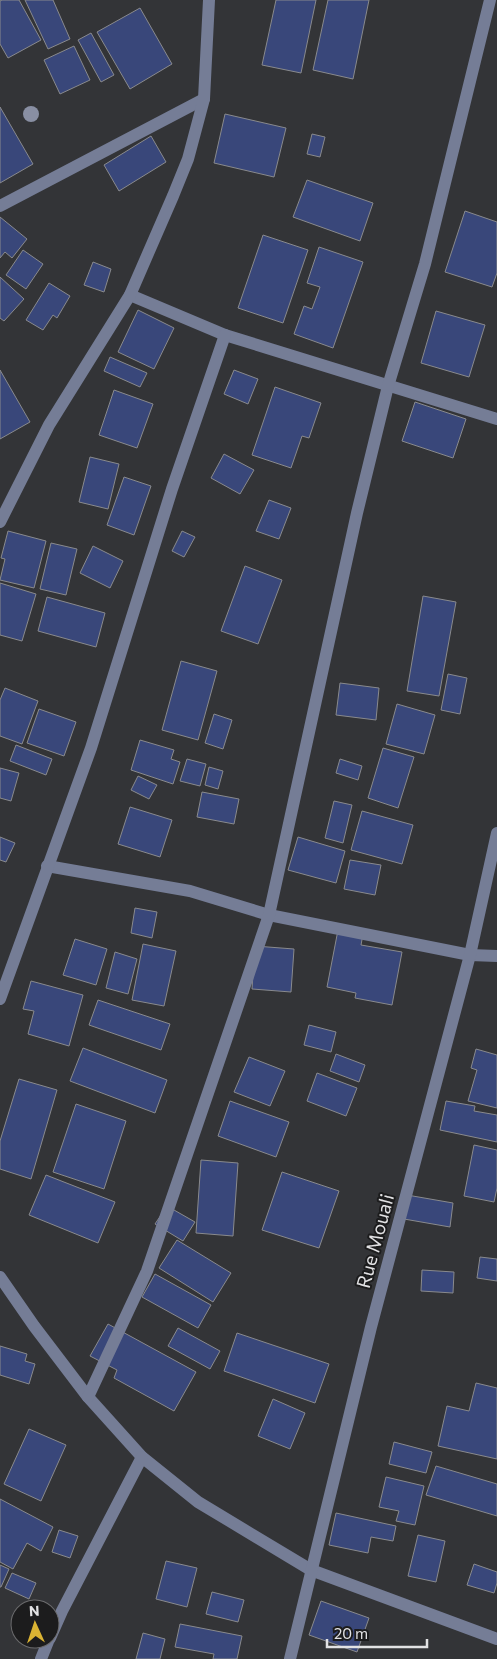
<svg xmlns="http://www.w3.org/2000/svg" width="497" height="1659" font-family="Commissioner,sans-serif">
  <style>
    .building { fill: #39477a; stroke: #898a8d }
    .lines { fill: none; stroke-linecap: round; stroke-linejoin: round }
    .minor { stroke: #757d96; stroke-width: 12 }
    .tree { fill: #898fa3 }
    .labels { text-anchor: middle; stroke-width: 4; stroke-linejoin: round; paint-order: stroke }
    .street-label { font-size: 19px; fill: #e2e2e4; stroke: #1c1c1d }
  </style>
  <rect width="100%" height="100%" fill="#333437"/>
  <g class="building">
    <path d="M2,0h17l22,40 -33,18 -8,-14v-43z"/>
    <path d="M25,0h28l17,39 -22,10z"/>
    <path d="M276,0h40l-15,73 -39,-8z"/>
    <path d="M328,0h41l-16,79 -40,-9z"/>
    <path d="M140,8l32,56 -42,25 -33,-57z"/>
    <path d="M91,33l23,42 -13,7 -23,-42z"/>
    <path d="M74,46l16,34 -30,14 -16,-34z"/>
    <path d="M0,107l33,57 -33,19z"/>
    <path d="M225,114l61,14 -12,49 -60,-14z"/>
    <path d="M312,134l13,3 -5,20 -13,-3z"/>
    <path d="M151,136l15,26 -47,29 -15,-26z"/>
    <path d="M307,180l66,23 -13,38 -67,-24z"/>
    <path d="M465,211l32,11v51l-5,14 -47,-15z"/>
    <path d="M0,217l27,22 -15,19 -7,-6 -5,6z"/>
    <path d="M263,235l45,15 -25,73 -45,-15z"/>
    <path d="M319,247l44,15 -30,86 -39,-14 10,-28 8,3 8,-22 -13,-4z"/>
    <path d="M23,250l20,14 -17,25 -20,-14z"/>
    <path d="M93,262l18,7 -7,23 -20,-7z"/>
    <path d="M0,277l24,22 -20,22 -4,-3z"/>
    <path d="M49,283l21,13 -13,22 -4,-3 -10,15 -17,-10z"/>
    <path d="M138,310l36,18 -20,41 -36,-17z"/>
    <path d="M436,311l49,14 -16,52 -48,-14z"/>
    <path d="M110,357l37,16 -7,14 -36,-16z"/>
    <path d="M0,370l30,52 -30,17z"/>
    <path d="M234,370l24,9 -10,25 -24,-10z"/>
    <path d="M275,387l46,16 -12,35 -7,-2 -11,32 -39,-13z"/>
    <path d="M114,390l39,14 -16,44 -38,-13z"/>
    <path d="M415,402l51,17 -13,39 -51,-17z"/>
    <path d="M224,454l30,16 -14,24 -29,-16z"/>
    <path d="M90,457l29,7 -11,45 -29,-7z"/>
    <path d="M124,477l27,9 -17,49 -27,-10z"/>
    <path d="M269,500l22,8 -12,31 -23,-8z"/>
    <path d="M8,531l38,10 -12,47 -34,-8 5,-21 -4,-1z"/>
    <path d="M182,531l13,6 -11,20 -12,-6z"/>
    <path d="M51,543l26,6 -11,46 -26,-6z"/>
    <path d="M93,546l30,15 -13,27 -30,-15z"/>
    <path d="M245,566l37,14 -24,64 -37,-13z"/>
    <path d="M0,583l36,11 -14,47 -22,-6z"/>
    <path d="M423,596l33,6 -17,94 -32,-5z"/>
    <path d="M47,597l58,16 -9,34 -58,-16z"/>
    <path d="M181,661l36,10 -19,69 -36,-10z"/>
    <path d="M448,674l19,4 -7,36 -19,-4z"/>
    <path d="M340,683l39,5 -3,32 -40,-5z"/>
    <path d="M5,688l33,13 -16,43 -22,-8v-36z"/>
    <path d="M397,704l38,11 -11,39 -38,-10z"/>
    <path d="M39,709l37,13 -12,34 -37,-13z"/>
    <path d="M214,714l18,6 -9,29 -18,-6z"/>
    <path d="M140,740l34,10 -3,9 9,3 -7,22 -42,-14z"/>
    <path d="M16,745l36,14 -6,16 -36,-14z"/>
    <path d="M383,748l31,9 -16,51 -30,-10z"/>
    <path d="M187,759l19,5 -6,22 -20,-5z"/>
    <path d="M340,759l22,7 -4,14 -22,-7z"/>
    <path d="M209,767l14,4 -5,18 -13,-4z"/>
    <path d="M0,768l19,5 -8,28 -11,-3z"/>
    <path d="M138,776l19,9 -8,14 -18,-9z"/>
    <path d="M202,792l37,7 -5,25 -37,-7z"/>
    <path d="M334,801l18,4 -9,38 -18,-5z"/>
    <path d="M130,807l42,13 -12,37 -42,-13z"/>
    <path d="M362,811l51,14 -11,39 -51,-14z"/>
    <path d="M0,837l15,6 -9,19 -6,-2z"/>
    <path d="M298,837l47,14 -9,32 -48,-13z"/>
    <path d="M350,860l31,5 -6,30 -31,-6z"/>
    <path d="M135,908l22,4 -5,26 -21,-5z"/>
    <path d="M338,930l25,4 -2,11 41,7 -10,53 -37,-7 1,-5 -29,-6z"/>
    <path d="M75,939l32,10 -11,36 -33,-10z"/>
    <path d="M143,944l33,7 -12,55 -32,-6z"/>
    <path d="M255,946l39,3 -3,43 -39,-3z"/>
    <path d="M115,952l22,7 -9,35 -22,-6z"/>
    <path d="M31,981l52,14 -14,51 -41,-12 6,-23 -11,-2z"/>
    <path d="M98,1000l72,24 -9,26 -72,-25z"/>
    <path d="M309,1025l27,7 -5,20 -27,-7z"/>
    <path d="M83,1048l84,32 -12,33 -85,-32z"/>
    <path d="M476,1049l21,6v53l-29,-7 9,-31 -6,-2z"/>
    <path d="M336,1054l29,11 -6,17 -29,-11z"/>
    <path d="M249,1057l36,14 -15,35 -36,-14z"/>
    <path d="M317,1073l40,15 -11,28 -39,-15z"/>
    <path d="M19,1079l38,11 -26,89 -31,-10v-28z"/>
    <path d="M230,1101l59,21 -13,35 -58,-21z"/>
    <path d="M446,1101l29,5 -1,5 23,4v27l-57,-12z"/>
    <path d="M76,1104l50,17 -22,68 -51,-17z"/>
    <path d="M474,1145l23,5v38l-3,14 -30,-6z"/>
    <path d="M201,1160l37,3 -5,73 -37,-3z"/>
    <path d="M282,1172l57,19 -20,57 -57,-18z"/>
    <path d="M46,1175l69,27 -17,41 -69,-28z"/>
    <path d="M407,1195l46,8 -3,24 -46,-8z"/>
    <path d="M167,1206l28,16 -12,19 -28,-17z"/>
    <path d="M177,1240l54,33 -18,29 -54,-34z"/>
    <path d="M480,1257l17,2v22l-20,-3z"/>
    <path d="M422,1270l32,2 -1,21 -32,-2z"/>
    <path d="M155,1274l56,31 -13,23 -56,-31z"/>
    <path d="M108,1324l88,48 -22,39 -60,-33 3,-8 -27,-14z"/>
    <path d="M178,1328l42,23 -10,18 -42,-23z"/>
    <path d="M237,1333l92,31 -14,39 -91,-32z"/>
    <path d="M0,1346l27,8 -2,7 10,3 -6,20 -29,-9z"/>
    <path d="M476,1383l21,5v71l-59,-13 9,-40 22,5z"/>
    <path d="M273,1399l32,14 -15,36 -32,-13z"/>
    <path d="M29,1429l37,16 -25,56 -37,-17z"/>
    <path d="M394,1442l38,10 -6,21 -37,-9z"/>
    <path d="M436,1466l61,18v32l-71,-21z"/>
    <path d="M386,1477l38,9 -9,39 -19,-4 3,-10 -20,-4z"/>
    <path d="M0,1499l53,28 -12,24 -14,-8 -14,26 -13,-7z"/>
    <path d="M336,1513l60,13 -3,15 -22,-4 -3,16 -39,-8z"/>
    <path d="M59,1530l19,6 -8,22 -18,-6z"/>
    <path d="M418,1535l27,6 -9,41 -28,-6z"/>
    <path d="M166,1561l31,7 -10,39 -31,-8z"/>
    <path d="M474,1564l23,8v11l-3,10 -27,-8z"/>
    <path d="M0,1565l9,4 -8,18h-1z"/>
    <path d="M12,1573l24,10 -7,16 -24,-11z"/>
    <path d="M212,1592l32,8 -6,22 -32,-8z"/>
    <path d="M321,1601l48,17 -12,34 -48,-17z"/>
    <path d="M180,1624l62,12 -5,23h-24l1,-5 -39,-7z"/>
    <path d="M143,1633l22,6 -5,20h-24z"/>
  </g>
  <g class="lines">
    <g class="minor">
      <path d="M0,206l204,-107"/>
      <path d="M130,295l95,40 272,84"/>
      <path d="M0,522l49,-97 81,-130 43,-99 15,-37 16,-60 5,-99"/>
      <path d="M47,866l143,25 79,24 201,40 27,1"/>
      <path d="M0,999l91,-251 81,-259 53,-154"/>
      <path d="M0,1277l34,49 54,71 54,60 56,45 113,68 186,69"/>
      <path d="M88,1397l59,-126 122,-356 88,-402 31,-127 37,-122 65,-264"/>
      <path d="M50,1638l12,-27 80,-154"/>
      <path d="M41,1659l8,-20"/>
      <path d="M290,1659l81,-332 99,-372 27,-122"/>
    </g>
  </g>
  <circle class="tree" cx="31" cy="114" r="8"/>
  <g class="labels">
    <g class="street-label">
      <text transform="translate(375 1241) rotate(-75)" y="7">Rue Mouali</text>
    </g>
  </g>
  <g transform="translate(35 1624) rotate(357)"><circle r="24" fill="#1c1c1d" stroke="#6b6b6d"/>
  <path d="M0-4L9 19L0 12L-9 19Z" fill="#dab333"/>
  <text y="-8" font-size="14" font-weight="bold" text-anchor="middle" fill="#e2e2e4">N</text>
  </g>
  <path d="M327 1639v8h100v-8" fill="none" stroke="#e2e2e4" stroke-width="2.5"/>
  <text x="334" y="1639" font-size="15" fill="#e2e2e4" stroke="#1c1c1d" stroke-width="4" paint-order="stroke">20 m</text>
</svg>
